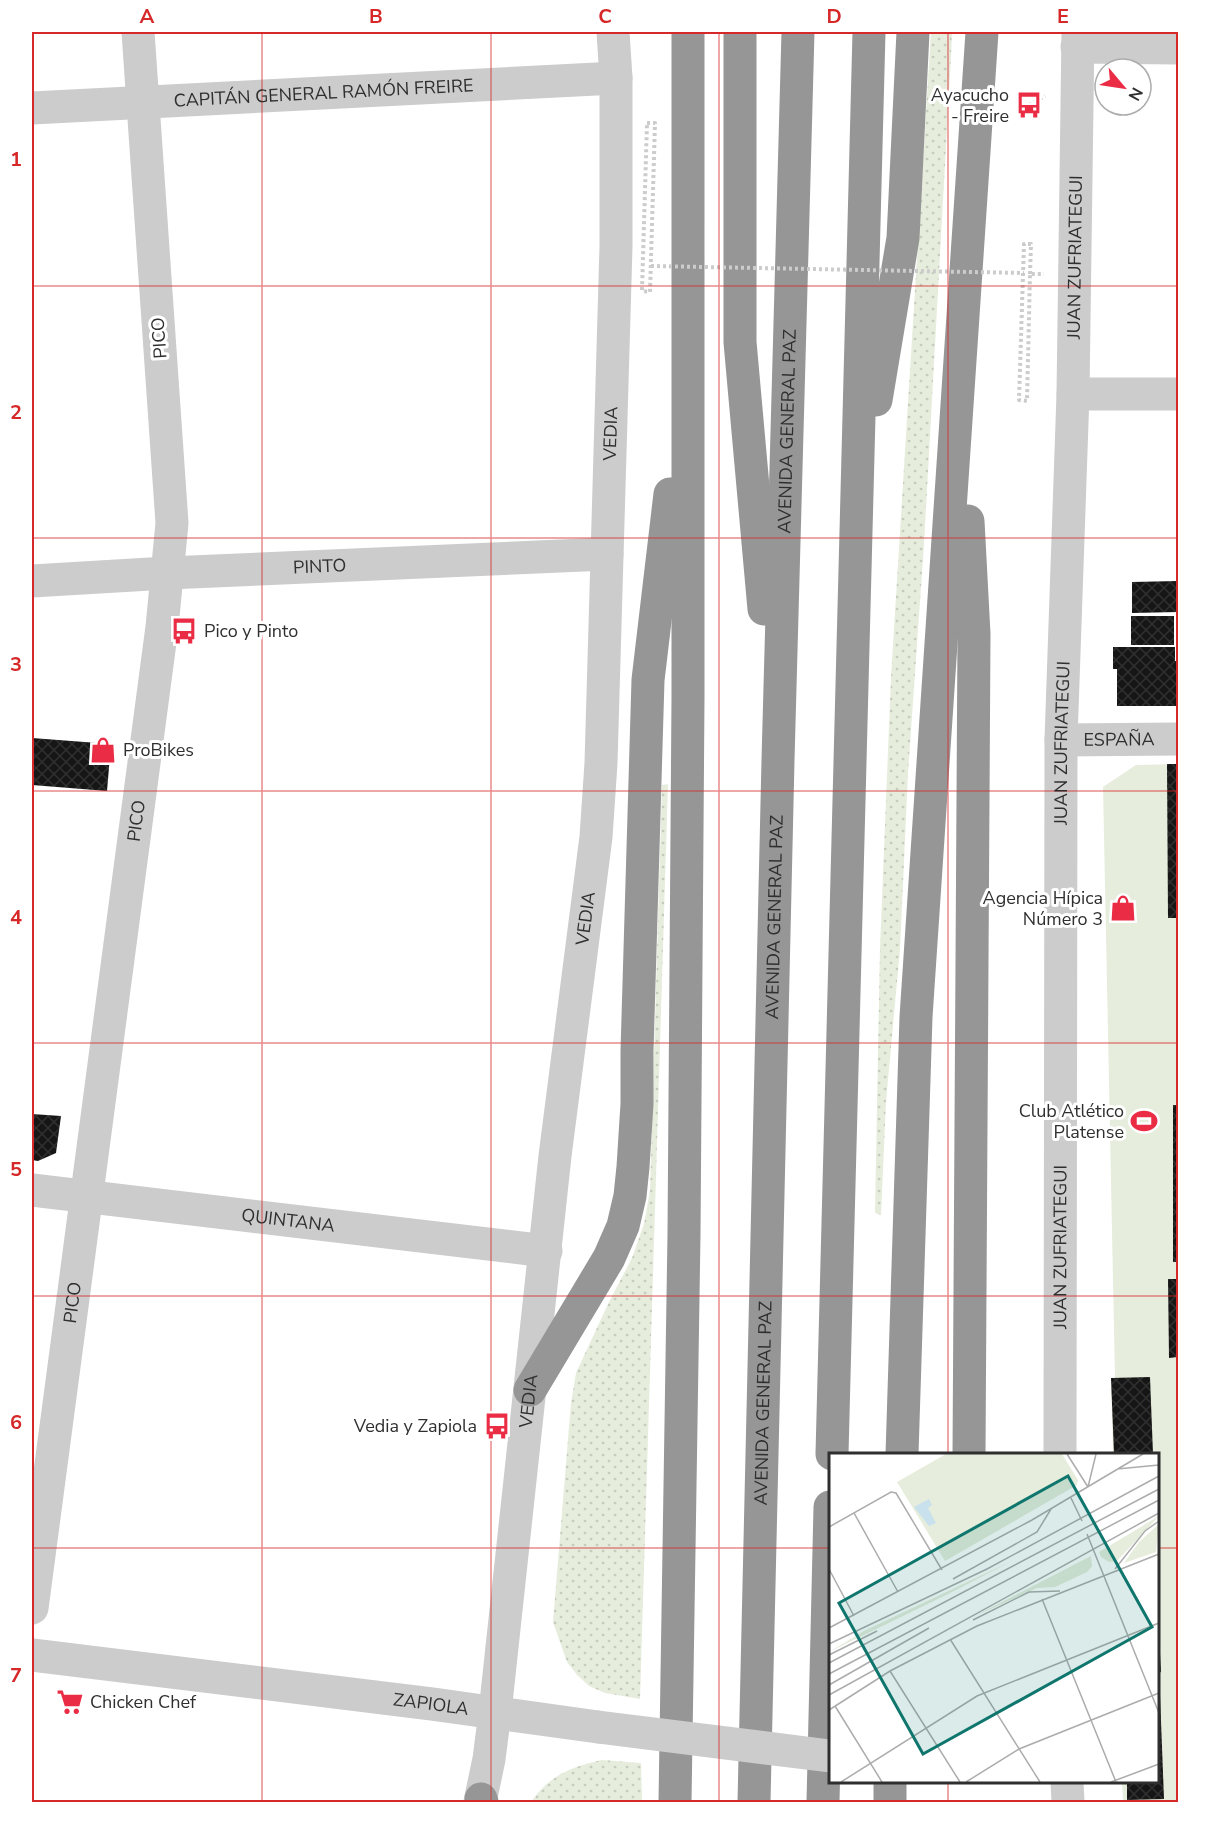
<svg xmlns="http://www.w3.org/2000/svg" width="1210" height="1834" font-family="'Nunito Sans',sans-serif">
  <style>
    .green { fill: url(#green-dots) }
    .pitch { fill: #e6eddc }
    .building { fill: url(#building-cross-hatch) }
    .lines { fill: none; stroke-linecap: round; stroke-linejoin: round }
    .path { stroke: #ccc; stroke-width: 4; stroke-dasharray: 3 3; stroke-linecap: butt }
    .minor { stroke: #ccc; stroke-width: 33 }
    .highway { stroke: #969696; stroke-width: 33 }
    .path-bridge { stroke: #ccc; stroke-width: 4; stroke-dasharray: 3 3; stroke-linecap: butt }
    .minor-bridge { stroke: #ccc; stroke-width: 33 }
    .grid { fill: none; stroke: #d62828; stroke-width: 1.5; stroke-opacity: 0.55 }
    .labels { text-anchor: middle; stroke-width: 6; stroke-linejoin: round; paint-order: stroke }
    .street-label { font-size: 18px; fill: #2f2f2f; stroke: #fff }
    .poi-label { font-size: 18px; fill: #2f2f2f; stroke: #fff; text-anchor: end }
    .inset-road { fill: none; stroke: #acacac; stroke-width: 1.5 }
    .view { fill: #0f766e; fill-opacity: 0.15; stroke: #0f766e; stroke-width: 3 }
    .inset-edge { fill: none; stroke: #2f2f2f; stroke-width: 3 }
    .neatline { fill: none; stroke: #d62828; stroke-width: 2 }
    .grid-label { font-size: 20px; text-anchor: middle; font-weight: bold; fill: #d62828 }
  </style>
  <defs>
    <pattern id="green-dots" width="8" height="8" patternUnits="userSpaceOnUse" patternTransform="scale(1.5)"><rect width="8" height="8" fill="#e6eddc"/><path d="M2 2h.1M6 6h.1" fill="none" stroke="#c6ccbd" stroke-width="1.8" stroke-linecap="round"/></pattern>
    <pattern id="building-cross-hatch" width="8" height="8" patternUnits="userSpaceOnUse" patternTransform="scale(1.5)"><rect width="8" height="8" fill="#161616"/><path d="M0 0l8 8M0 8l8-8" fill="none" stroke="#303030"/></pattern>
  </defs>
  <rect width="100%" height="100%" fill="#fff"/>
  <g class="green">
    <path d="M931,32h21l-1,24 -27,488 -16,229 -8,176 -14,153 -5,113 -6,-2 5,-265 11,-271z"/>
    <path d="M668,784l-28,915 -35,-6 -16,-7 -12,-11 -10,-13 -14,-40 18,-219 5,-30 33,-71 23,-44 12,-34 6,-33 12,-406z"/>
    <path d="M602,1760l39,3 1,39h-111c19,-27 40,-35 71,-42z"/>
  </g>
  <path class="pitch" d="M1178,764v1038h-55l-1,-20h36v-328h-45l-2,-76h4l-12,-591 33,-22z"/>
  <g class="building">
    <path d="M1178,581v31l-46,1v-31z"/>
    <rect x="1131" y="616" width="43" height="29"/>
    <path d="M1113,647h62v14h3v45h-61v-37h-4z"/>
    <path d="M32,738l79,6 -4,47 -75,-6z"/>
    <path d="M1167,764h11v154h-10z"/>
    <rect x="1173" y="1105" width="5" height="157"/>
    <path d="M32,1114l29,2 -5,37 -18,8 -6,-1z"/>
    <path d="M1168,1279h10v78l-9,1z"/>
    <path d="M1150,1377l3,77h-39l-3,-76z"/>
    <path d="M1158,1636h1l2,36 -3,1z"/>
    <path d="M1158,1695h2l4,104 -37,1v-18h31z"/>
  </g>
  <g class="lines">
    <g class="path">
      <path d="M1029,105l16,-9"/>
      <path d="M647,123h8l-5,169 -8,-1z"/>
      <path d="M1030,274l1,-30h-7l-5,156 8,1 3,-127h14"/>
    </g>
    <g class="minor">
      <path d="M1077,47l101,1"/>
      <path id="s1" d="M32,108l584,-30"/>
      <path d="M1073,394h105"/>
      <path id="s2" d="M32,581l135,-8 440,-19"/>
      <path id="s3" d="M1061,740l117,-1"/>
      <path id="s4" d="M32,1190l514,61"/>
      <path id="s5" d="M1060,1454l1,-714 12,-346 5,-362"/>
      <path id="s6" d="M32,1608l130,-981 10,-104 -34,-491"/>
      <path id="s7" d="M32,1655l400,49 166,23"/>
      <path d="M1067,1782l1,20"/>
      <path id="s8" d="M480,1802l9,-43 6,-47 60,-556 41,-319 5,-74 15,-517v-168l-3,-46"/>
    </g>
    <g class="highway">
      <path d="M740,32v310l24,267"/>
      <path d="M876,400l27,-162 10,-206"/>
      <path d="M968,521l6,113 -5,820"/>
      <path d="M530,1390l79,-132 14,-32 7,-30 3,-29 4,-63v-53l11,-371 22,-186"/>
      <path d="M832,1454l37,-1422"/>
      <path d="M902,1454l14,-437 66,-985"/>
      <path d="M481,1799l1,3"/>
      <path d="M675,1802l9,-568 4,-537v-665"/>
      <path id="s9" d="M754,1802l24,-1042 20,-728"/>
      <path d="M823,1802l7,-295"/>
      <path d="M890,1802v-20"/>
    </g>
    <path class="path-bridge" d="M651,266l373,7"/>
    <path class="minor-bridge" d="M598,1727l232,29"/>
  </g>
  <path class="grid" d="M262,32v1770M491,32v1770M719,32v1770M948,32v1422M32,286h1146M32,538h1146M32,791h1146M32,1043h1146M32,1296h1146M32,1548h798M1158,1548h20M948,1782v20"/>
  <defs>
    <g id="bus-bare" transform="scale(2.07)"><path d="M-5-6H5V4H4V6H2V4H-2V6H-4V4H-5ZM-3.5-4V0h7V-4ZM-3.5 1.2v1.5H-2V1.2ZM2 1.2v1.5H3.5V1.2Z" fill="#eb2c45" stroke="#fff" stroke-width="2.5" paint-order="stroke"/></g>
    <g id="shop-bare" transform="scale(2.07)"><path d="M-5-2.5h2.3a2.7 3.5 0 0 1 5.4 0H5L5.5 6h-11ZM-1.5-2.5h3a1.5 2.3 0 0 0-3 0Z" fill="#eb2c45" stroke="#fff" stroke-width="2.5" paint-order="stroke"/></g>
    <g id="stadium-bare" transform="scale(2.07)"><path d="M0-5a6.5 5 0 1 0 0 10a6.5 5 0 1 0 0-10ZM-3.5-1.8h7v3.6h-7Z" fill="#eb2c45" stroke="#fff" stroke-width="2.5" paint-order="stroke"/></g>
    <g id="supermarket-bare" transform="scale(2.07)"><path d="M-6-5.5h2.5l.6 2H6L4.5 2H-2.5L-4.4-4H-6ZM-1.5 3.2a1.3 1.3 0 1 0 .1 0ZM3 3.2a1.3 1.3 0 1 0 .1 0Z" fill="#eb2c45" stroke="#fff" stroke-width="2.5" paint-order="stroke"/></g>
  </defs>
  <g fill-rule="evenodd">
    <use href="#bus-bare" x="1029" y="105"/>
    <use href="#bus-bare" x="184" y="631"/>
    <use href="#shop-bare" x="103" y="750"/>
    <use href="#shop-bare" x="1123" y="908"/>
    <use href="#stadium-bare" x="1144" y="1121"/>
    <use href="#bus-bare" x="497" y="1426"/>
    <use href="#supermarket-bare" x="70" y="1702"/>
  </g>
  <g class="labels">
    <g class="street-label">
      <text dy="6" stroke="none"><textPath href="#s1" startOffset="292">CAPITÁN GENERAL RAMÓN FREIRE</textPath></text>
      <text dy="6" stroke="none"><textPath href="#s5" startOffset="1197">JUAN ZUFRIATEGUI</textPath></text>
      <text transform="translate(159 338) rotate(-94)" y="6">PICO</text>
      <text dy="6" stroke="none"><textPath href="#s9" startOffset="1371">AVENIDA GENERAL PAZ</textPath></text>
      <text dy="6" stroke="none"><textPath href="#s8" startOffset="1376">VEDIA</textPath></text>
      <text dy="6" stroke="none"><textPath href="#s2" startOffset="288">PINTO</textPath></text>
      <text dy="6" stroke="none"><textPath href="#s3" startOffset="58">ESPAÑA</textPath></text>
      <text dy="6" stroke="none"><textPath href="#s5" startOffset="711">JUAN ZUFRIATEGUI</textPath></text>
      <text dy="6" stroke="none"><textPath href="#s6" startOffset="794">PICO</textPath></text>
      <text dy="6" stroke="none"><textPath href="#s9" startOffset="885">AVENIDA GENERAL PAZ</textPath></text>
      <text dy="6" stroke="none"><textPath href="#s8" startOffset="890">VEDIA</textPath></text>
      <text dy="6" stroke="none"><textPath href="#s4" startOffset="258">QUINTANA</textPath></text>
      <text dy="6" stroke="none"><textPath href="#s5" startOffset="207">JUAN ZUFRIATEGUI</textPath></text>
      <text dy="6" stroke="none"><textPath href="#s6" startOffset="308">PICO</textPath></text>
      <text dy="6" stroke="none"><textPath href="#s8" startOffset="404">VEDIA</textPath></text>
      <text dy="6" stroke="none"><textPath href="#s9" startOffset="399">AVENIDA GENERAL PAZ</textPath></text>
      <text dy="6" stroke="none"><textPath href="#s7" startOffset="402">ZAPIOLA</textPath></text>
    </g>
    <g class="poi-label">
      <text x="1009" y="101">Ayacucho<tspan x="1009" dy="21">- Freire</tspan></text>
      <text x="204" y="637" text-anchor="start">Pico y Pinto</text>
      <text x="123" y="756" text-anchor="start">ProBikes</text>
      <text x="1103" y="904">Agencia Hípica<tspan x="1103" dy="21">Número 3</tspan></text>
      <text x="1124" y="1117">Club Atlético<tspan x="1124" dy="21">Platense</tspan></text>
      <text x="477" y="1432">Vedia y Zapiola</text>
      <text x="90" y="1708" text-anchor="start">Chicken Chef</text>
    </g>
  </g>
  <g transform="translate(829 1453)">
    <rect width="330" height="330" fill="#fff"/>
    <path d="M330,63l-42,45 -8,1 -8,-5 -2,-5zM330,71l-3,28 -32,11 15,-21zM262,103l1,10 -5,6 -32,15 -18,1 -62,28zM185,107l-68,35 -117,57 35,-21z" fill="#e6eddc"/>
    <path d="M117,1h116l16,26 -1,5 -132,76 -48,-79z" fill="#e6eddc"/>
    <path d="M100,46l3,6 -4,3 8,15 -7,3 -15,-19z" fill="#c8e1ed"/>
    <path class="inset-road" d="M238,1l21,33M288,16l42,-4M259,34l8,-33M242,45l11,23M25,60l44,79M0,74l62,-35 5,1 46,77M258,81l72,179M0,116l25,47M286,116l30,-38 14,-10M124,126l84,-47 14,-23M213,146l74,183M144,167l56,-28 31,-1M0,175l203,-108 111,-66M121,186l90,143M0,191l158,-75 172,-93M0,202l48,-24M0,210l330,-174M61,218l70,111M0,221l330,-174M0,232l100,-57M0,242l330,-182M6,253l47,76M0,257l61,-39 87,-45 182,-72M12,329l136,-86 182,-73M137,329l53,-33 140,-56M282,329l48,-18"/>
    <path class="view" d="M239,23l84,151 -229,127 -84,-151z"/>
    <rect width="330" height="330" class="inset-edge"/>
  </g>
  <rect width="1210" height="1834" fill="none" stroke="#ffffff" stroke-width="66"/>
  <g transform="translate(1123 87) rotate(119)"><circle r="28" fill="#ffffff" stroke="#acacac" stroke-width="1.5"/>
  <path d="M0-4.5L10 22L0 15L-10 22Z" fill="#eb2c45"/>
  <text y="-9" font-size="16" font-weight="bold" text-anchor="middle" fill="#2f2f2f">N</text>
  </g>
  <rect x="33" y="33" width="1144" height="1768" class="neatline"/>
  <g class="grid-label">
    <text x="147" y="23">A</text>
    <text x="376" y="23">B</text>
    <text x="605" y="23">C</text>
    <text x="834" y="23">D</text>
    <text x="1063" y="23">E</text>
    <text x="16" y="166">1</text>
    <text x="16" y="419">2</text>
    <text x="16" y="671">3</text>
    <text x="16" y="924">4</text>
    <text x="16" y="1176">5</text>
    <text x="16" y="1429">6</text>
    <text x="16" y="1682">7</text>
  </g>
</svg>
